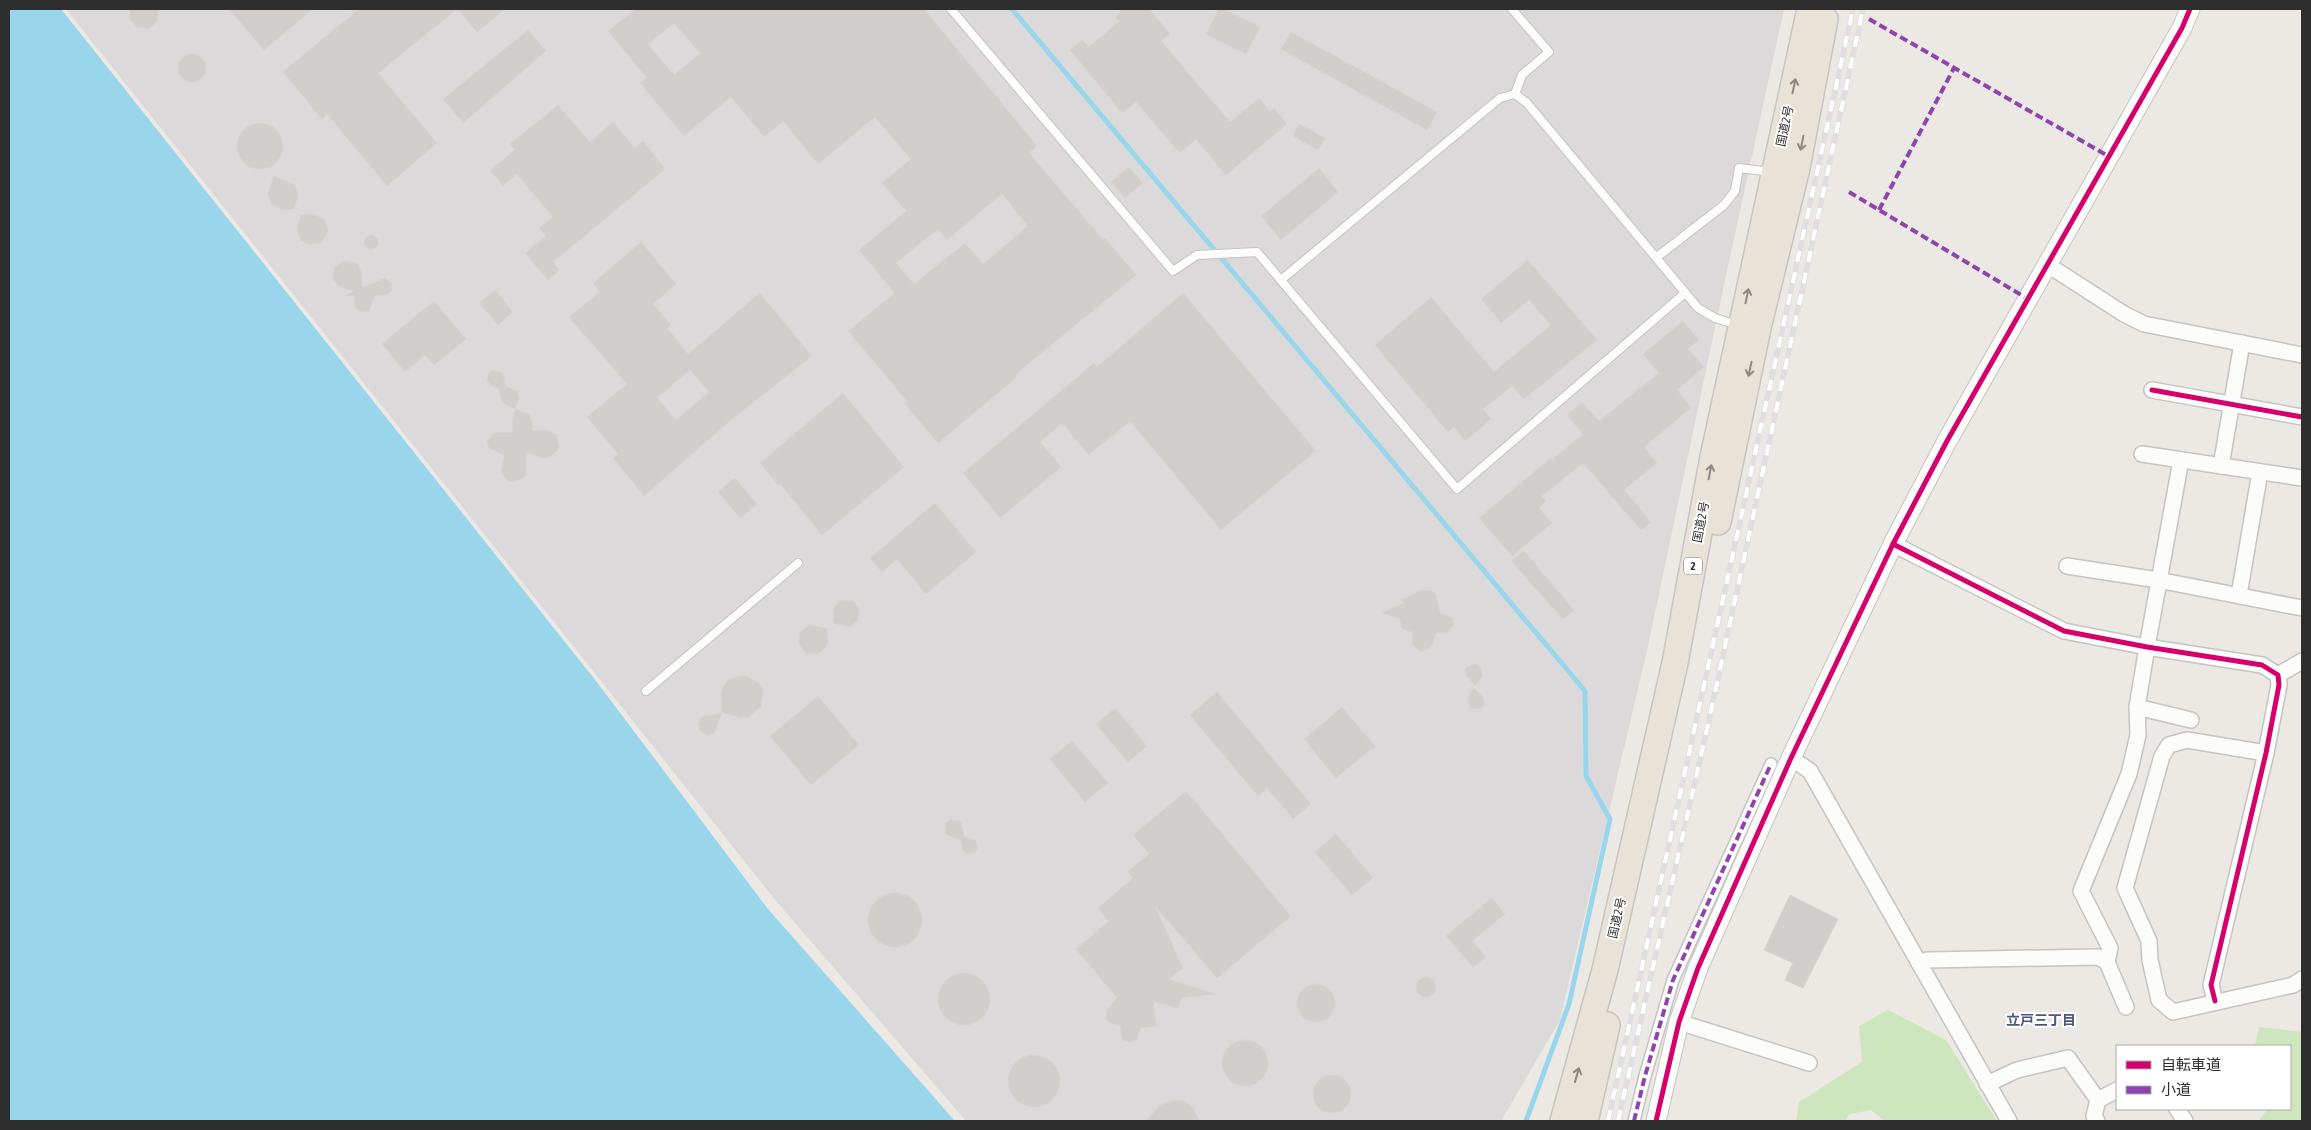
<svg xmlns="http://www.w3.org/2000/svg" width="2311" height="1130" font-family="'Asap Condensed','Noto Sans JP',sans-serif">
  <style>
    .industrial { fill: #dcd9db }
    .green { fill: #cee6be }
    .water { fill: #99d6ec }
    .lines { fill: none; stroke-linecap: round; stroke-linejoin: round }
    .stream { stroke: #99d6ec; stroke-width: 5 }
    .building { fill: #d1cecb; stroke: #d7d4d0; fill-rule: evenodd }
    .service-casing { stroke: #c5c4c5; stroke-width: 10 }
    .pedestrian-casing { stroke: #c5c4c5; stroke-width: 14 }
    .minor-casing { stroke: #c5c4c5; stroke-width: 18 }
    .tertiary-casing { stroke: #c5c4c5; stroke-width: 21 }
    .trunk-casing { stroke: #c6c5c4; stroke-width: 28 }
    .service { stroke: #fcfcfb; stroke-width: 8 }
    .pedestrian { stroke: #fcfcfb; stroke-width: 11 }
    .minor { stroke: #fcfcfb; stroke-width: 15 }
    .tertiary { stroke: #fcfcfb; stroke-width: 19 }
    .trunk { stroke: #e9e2d6; stroke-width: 25 }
    .rail-casing { stroke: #dfdfe1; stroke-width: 5.5 }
    .rail { stroke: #fff; stroke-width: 4; stroke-dasharray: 11; stroke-linecap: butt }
    .quiet { stroke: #8e44ad; stroke-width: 4; stroke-dasharray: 8 4; stroke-linecap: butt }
    .cycleway-casing { stroke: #fff; stroke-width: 8 }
    .cycleway { stroke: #d6006c; stroke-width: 5 }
    .oneway { stroke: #8c8882 }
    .labels { text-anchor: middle; stroke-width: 4; stroke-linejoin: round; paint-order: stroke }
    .shield { fill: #fff; stroke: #6d6d6d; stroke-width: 1 }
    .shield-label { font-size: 11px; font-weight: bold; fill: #2e2e2e }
    .street-label { font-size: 12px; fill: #2e2e2e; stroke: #fff }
    .neighbourhood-label { font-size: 14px; font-weight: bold; fill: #4d5680; stroke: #fff }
  </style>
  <rect width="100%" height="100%" fill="#ece8e4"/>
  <path class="industrial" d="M66,9h1718l-59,271 -77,366 -88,374 -59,101h-535l-189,-219z"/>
  <g class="green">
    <path d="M1888,1010l58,30 51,81h-112l-14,-11 -22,4 -3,7h-50l3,-19 63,-40 -3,-36z"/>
    <path d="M2259,1027l43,5v89h-44l10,-12h22v-63h-35z"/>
  </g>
  <path class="water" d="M9,9h52l535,672 172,228 187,212h-946z"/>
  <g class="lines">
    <path class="stream" d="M1012,9l573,682 1,85 24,43 -41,185 -43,117"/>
  </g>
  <g class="building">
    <path d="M130,9h28l-1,13 -9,7 -11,-2 -7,-8z"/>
    <path d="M229,9h84l-49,41z"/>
    <path d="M359,9h98l-79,64 59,70 -50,43 -60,-72 -5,5 -39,-47z"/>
    <path d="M458,9h47l-28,23z"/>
    <path d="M636,9h288l113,137 -8,7 74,87 2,-2 31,37 -121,100 2,2 -79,66 -34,-40 3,-2 -59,-70 47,-38 -36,-43 47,-39 -24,-28 29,-24 -36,-42 -57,47 -35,-43 -19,16 -33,-40 -47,39 -44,-53 7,-5 -39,-47zM674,23l26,30 -26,22 -26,-31zM1002,194l26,32 -45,38 -18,-21 -51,41 -18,-21 42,-34 9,11z"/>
    <path d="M1122,9h27l21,25 -9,7 69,81 29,-24 11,13 4,-3 13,16 -61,51 -30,-36 -16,14 -44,-51 -14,11 -52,-63 12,-10 7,7 31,-26 -5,-3z"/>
    <path d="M1219,9h4l37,18 -14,27 -40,-20z"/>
    <path d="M528,30l18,21 -83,72 -20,-24z"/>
    <path d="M1291,32l146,80 -10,18 -146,-81z"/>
    <circle cx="192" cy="68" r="14"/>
    <path d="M558,105l32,37 23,-20 22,26 8,-7 22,28 -112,93 6,8 -11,10 -23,-27 21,-17 -7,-8 14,-11 -36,-43 -14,12 -13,-16 25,-20 -5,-6z"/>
    <circle cx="260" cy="146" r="23"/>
    <path d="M1299,124l26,14 -7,12 -25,-14z"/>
    <path d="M1129,167l14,16 -18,15 -14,-16z"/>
    <path d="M1319,168l19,24 -57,48 -20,-24z"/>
    <path d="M274,176l21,9 3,11 -4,13 -12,1 -11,-6 -3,-11z"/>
    <path d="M314,214l11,6 3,12 -6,10 -11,3 -11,-5 -3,-12 4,-13z"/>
    <circle cx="371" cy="242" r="7"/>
    <path d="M641,242l35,42 -23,20 18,21 -4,3 21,26 72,-61 52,63 -80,63 -88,77 -31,-38 5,-4 -31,-37 40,-33 -58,-67 31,-25 -7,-9zM690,370l19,22 -33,28 -19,-22z"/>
    <path d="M1528,260l69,80 -73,59 -12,-13 -29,23 8,10 -26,22 -11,-14 -6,5 -73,-87 56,-48 63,75 57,-47 -22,-25 -28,23 -20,-24z"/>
    <path d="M343,261l14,2 4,8 1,17 23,-10 7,6v7l-5,4h-12l-6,16 -9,1 -5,-5 -1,-11h-9l9,-5 -14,-4 -7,-8 1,-11z"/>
    <path d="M495,290l18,22 -15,13 -19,-22z"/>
    <path d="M1183,293l133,158 -95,79 -91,-109 -41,34 -27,-32 -22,19 21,25 -61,51 -37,-45 131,-110 3,4z"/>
    <path d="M434,301l32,38 -32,26 -9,-10 -20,17 -23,-28z"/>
    <path d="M1683,321l16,19 -11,9 16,18 -27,23 14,18 -47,39 13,16 -33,27 27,32 -10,8 -58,-67 -41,33 4,5 -7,7 13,15 -40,33 -33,-38 72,-60 1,2 31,-26 -16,-19 15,-13 17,19 60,-48 -16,-19z"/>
    <path d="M493,370l10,3 2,13 12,5 2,7 -4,11 -13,-6 -3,-14 -7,-3 -5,-5 1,-7z"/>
    <path d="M843,393l61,74 -82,68 -42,-51 -2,1 -18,-22z"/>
    <path d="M516,409l14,6 3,16 13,-1 10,5 3,11 -2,5 -8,6 -6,1 -17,-6v23l-4,4 -10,3 -5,-2 -6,-8 3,-17 -15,-7 -2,-7 7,-8 19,-1 -1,-12z"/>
    <path d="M735,478l22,26 -17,14 -22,-26z"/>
    <path d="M935,503l41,49 -50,42 -29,-35 -15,13 -12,-14z"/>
    <path d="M1524,551l50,59 -11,9 -52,-58z"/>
    <path d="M1422,590l10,1 4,4 4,18 12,5 2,7 -7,7 -11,1 -5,14 -10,5 -8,-7 -1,-13 -10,-3 -2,-10 -18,-6 22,-10 -2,-3z"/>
    <path d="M842,600l11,1 6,8 -1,11 -8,7 -17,-4 1,-16z"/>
    <path d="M809,625l18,3 1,13 -2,6 -8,7 -12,-1 -7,-9 1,-12z"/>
    <path d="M1472,664l6,1 4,5v7l-7,8 -9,-10v-7z"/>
    <path d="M745,675l14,8 4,7 -2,17 -13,10 -8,1 -18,-6 -1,-18 3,-8 5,-7z"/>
    <path d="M1474,688l10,10v7l-6,4h-6l-4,-6v-6z"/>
    <path d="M1217,692l94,112 -18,15 -26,-31 -9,8 -68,-81z"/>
    <path d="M818,696l41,49 -48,40 -41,-49z"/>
    <path d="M1342,707l33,39 -39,32 -32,-39z"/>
    <path d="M1115,708l32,38 -19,16 -32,-38z"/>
    <path d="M722,713l-8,20 -7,2 -7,-4 -2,-7 3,-7z"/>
    <path d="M1072,741l36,42 -23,19 -35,-43z"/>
    <path d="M1186,791l105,125 -74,62 -62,-72 28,62 -14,11 46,15 -34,4 -3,10 -25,-7 3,25 -15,2 -5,12 -7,2 -7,-3 -2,-13 -10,-3 -4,-5 1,-8 10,-12 -41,-49 33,-28 -11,-13 35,-30 -5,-7 21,-17 -16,-19z"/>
    <path d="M951,819l10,3 3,14 12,5 2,6 -3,6 -9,1 -4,-5 -1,-8 -15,-7 -1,-10z"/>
    <path d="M1336,834l37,44 -21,17 -37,-43z"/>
    <circle cx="895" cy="920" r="27"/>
    <path d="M1790,895l48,24 -35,69 -18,-8 8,-17 -29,-13z"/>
    <path d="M1492,898l13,16 -33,27 14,16 -13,10 -27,-31z"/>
    <circle cx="964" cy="999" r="26"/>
    <circle cx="1426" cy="987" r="10"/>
    <circle cx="1316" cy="1003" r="19"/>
    <circle cx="1245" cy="1063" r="23"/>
    <circle cx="1034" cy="1081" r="26"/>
    <circle cx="1332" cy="1094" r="19"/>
    <path d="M1177,1100l9,2 7,6 7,13h-54l14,-16z"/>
  </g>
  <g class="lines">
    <g class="service-casing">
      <g id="service">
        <path d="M951,9l222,262 24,-16 60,-3 200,237 228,-196"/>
        <path d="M1512,9l37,43 -27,23 -7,19"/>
        <path d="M1657,257l67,-52 11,-14 4,-23 33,4"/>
        <path d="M1281,280l219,-182 15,-4 12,9 171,205 17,10 23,7"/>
        <path d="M646,691l152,-128"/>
      </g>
    </g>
    <g class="pedestrian-casing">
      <path id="pedestrian" d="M1634,1121l11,-45 28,-96 98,-216"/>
    </g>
    <g class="minor-casing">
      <g id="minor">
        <path d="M2048,265l76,49 20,10 158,31"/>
        <path d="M2152,390l150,27"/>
        <path d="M2142,454l160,24"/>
        <path d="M2221,466l21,-123"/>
        <path d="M1893,544l171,87 83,16 115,18 16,10 1,10 -13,68 -55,232 4,16"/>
        <path d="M2067,566l91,14 144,28"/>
        <path d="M2239,595l21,-123"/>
        <path d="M2278,675l24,-14"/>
        <path d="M2137,707l54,13"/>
        <path d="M2266,753l-79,-13 -18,5 -7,11 -37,132 24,53 1,19 9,40 14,12 120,-27 9,-6"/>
        <path d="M1791,758l19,13 199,350"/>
        <path d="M2107,962l3,-14 -29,-57 48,-117 9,-39 -1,-28 10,-60 34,-187"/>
        <path d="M1919,963l8,-3 171,-3 9,5 19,45"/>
        <path d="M1679,1022l130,41"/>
        <path d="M1987,1084l30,-14 51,-12 30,42"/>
        <path d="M2177,1109l8,12"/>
        <path d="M2097,1121l-3,-5 4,-16 19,-10"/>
      </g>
    </g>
    <g class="tertiary-casing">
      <path id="tertiary" d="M1656,1121l23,-99 19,-54 93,-210 102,-214 54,-103 235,-413 8,-19"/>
    </g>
    <g class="trunk-casing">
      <g id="trunk">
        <path d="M1718,522l40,-194 39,-160 28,-149"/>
        <path d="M1563,1121l42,-151 70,-307 38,-206 97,-448"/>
        <path d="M1585,1121l22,-96"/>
      </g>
    </g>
    <use href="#service" class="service"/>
    <use href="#pedestrian" class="pedestrian"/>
    <use href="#minor" class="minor"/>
    <use href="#tertiary" class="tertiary"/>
    <use href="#trunk" class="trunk"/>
    <g class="rail-casing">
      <g id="rail">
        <path d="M1608,1121l245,-1112"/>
        <path d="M1618,1121l89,-392 156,-720"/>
      </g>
    </g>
    <use href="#rail" class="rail"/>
    <g class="quiet">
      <path d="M1869,19l241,138"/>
      <path d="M1849,192l179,107"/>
      <path d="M1879,210l75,-142"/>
      <path d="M1634,1121l11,-45 28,-96 98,-216"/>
    </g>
    <g class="cycleway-casing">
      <g id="cycleway">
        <path d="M2152,390l150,27"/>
        <path d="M1893,544l171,87 83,16 115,18 16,10 1,10 -13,68 -55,232 4,16"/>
        <path d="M1656,1121l23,-99 19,-54 93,-210 102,-214 54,-103 235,-413 8,-19"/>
      </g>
    </g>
    <use href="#cycleway" class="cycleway"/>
  </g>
  <defs><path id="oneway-shaft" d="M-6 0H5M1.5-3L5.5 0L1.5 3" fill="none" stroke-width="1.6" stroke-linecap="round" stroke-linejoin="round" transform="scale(1.25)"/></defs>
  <g class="oneway">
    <use href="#oneway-shaft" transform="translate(1794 86) rotate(-78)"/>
    <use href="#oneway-shaft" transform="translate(1802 143) rotate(101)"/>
    <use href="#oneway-shaft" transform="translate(1747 296) rotate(-78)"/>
    <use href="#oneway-shaft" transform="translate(1750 369) rotate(102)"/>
    <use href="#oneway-shaft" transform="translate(1710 472) rotate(-79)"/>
    <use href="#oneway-shaft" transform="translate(1577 1075) rotate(-74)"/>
  </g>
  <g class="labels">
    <rect class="shield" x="1684" y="557.5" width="18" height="17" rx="4"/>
    <g class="shield-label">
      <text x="1693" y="570">2</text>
    </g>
    <g class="street-label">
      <text transform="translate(1785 126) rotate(-78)" y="4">国道2号</text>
      <text transform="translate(1701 522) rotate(-79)" y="4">国道2号</text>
      <text transform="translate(1617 918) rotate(-77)" y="4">国道2号</text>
    </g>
    <g class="neighbourhood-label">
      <text x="2041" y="1025">立戸三丁目</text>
    </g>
  </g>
  <rect width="2311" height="1130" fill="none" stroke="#2e2e2e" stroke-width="20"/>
  <rect x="2116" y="1045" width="175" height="65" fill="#ffffff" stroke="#ababab"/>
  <rect x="2126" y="1061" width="25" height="8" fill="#d6006c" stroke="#ababab"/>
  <text x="2161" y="1070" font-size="15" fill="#2e2e2e">自転車道</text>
  <rect x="2126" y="1086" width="25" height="8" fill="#8e44ad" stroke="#ababab"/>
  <text x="2161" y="1095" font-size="15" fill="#2e2e2e">小道</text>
</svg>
